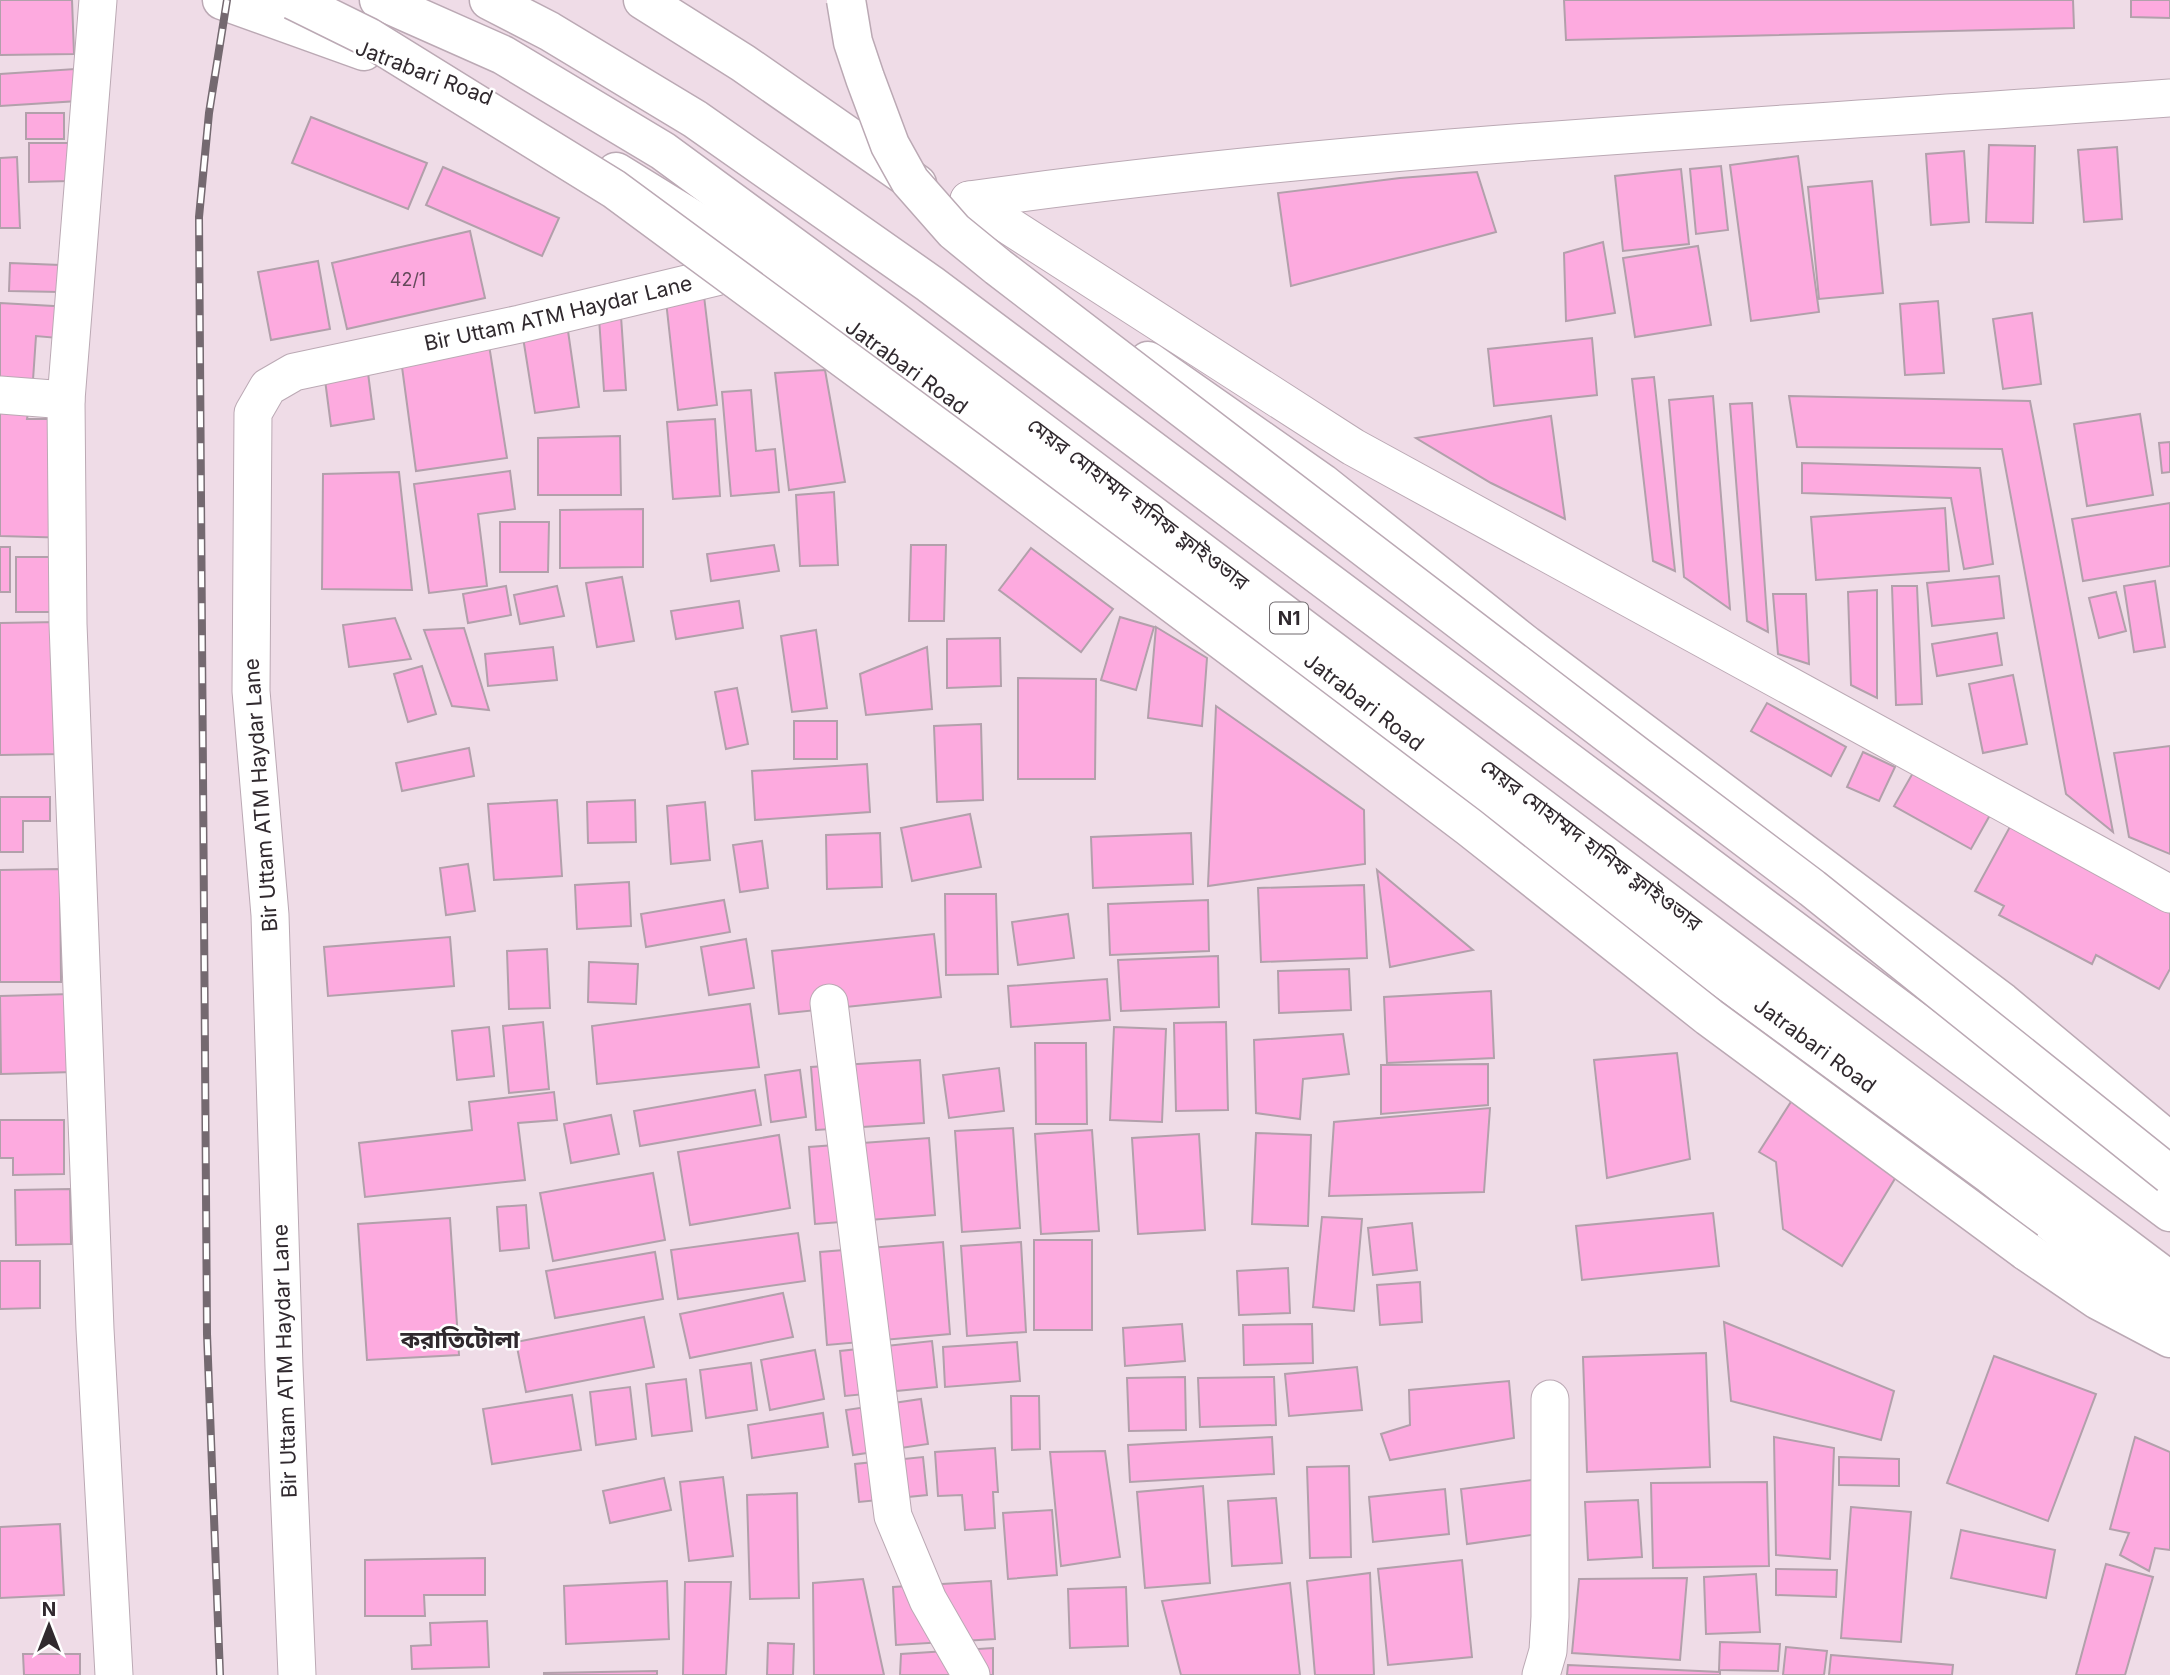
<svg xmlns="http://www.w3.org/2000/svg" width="2170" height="1675" font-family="Inter,'Noto Sans Bengali',sans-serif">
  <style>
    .building { fill: #fdaadf; stroke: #b2a0ab; stroke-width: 2 }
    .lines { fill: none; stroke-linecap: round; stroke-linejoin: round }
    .street-casing { stroke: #bba9b4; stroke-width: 39 }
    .primary-casing { stroke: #bba9b4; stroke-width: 41 }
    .highway-casing { stroke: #bba9b4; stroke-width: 41 }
    .street { stroke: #fff; stroke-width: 37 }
    .primary { stroke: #fff; stroke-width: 38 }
    .highway { stroke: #fff; stroke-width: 38 }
    .rail-casing { stroke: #746970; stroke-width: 8 }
    .rail { stroke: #fff; stroke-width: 5; stroke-dasharray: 16; stroke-linecap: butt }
    .highway-bridge-casing { stroke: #bba9b4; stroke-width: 41; stroke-linecap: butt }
    .highway-bridge { stroke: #fff; stroke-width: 38 }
    .labels { text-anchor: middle; stroke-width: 5; stroke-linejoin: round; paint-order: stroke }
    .number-label { font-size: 18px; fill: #63495a }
    .shield { fill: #fff; stroke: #6e696d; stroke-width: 2 }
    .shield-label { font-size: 19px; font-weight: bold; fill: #30292e }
    .street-label { font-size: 21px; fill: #30292e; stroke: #fff }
    .quarter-label { font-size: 24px; font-weight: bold; fill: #30292e; stroke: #fff }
  </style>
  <rect width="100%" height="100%" fill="#efdce7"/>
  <g class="building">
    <path d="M0,0h72l2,54 -74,1z"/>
    <path d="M1564,0h509l1,28 -508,12z"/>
    <path d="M2131,0h39v18l-39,-1z"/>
    <path d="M75,69l3,32 -78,5v-32z"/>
    <rect x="26" y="113" width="38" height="26"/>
    <path d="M311,117l116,46 -19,46 -116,-46z"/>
    <path d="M29,143h40v38l-40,1z"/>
    <path d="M1989,145l46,1 -2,77 -47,-1z"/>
    <path d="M2117,147l5,72 -38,3 -6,-72z"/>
    <path d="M1964,151l5,71 -38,3 -5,-71z"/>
    <path d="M1798,156l21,156 -68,9 -21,-156z"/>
    <path d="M17,157l3,71h-20v-70z"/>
    <path d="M1721,166l7,64 -32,4 -6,-65z"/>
    <path d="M443,167l116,51 -17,38 -116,-51z"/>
    <path d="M1681,169l8,75 -66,7 -8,-75z"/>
    <path d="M1477,172l19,60 -205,54 -13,-93 122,-15z"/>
    <path d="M1872,181l11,112 -64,6 -11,-112z"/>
    <path d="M470,231l15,67 -138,31 -15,-66z"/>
    <path d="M1603,242l12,71 -49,8 -2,-68z"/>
    <path d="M1698,246l13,79 -76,12 -12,-79z"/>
    <path d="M318,261l12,68 -59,11 -13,-68z"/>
    <path d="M10,263l50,2v27l-51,-1z"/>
    <path d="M704,296l13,109 -39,5 -12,-109z"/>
    <path d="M1938,301l6,72 -39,2 -5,-71z"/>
    <path d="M0,303l71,4 -2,32 -33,-3 -3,44 -33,-2z"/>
    <path d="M2032,313l9,71 -38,5 -10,-70z"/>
    <path d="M621,316l5,74 -22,1 -5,-73z"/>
    <path d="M567,324l12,83 -44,6 -13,-82z"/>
    <path d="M1592,338l5,57 -103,11 -6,-57z"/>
    <path d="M489,345l18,113 -91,13 -14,-104z"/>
    <path d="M825,370l20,112 -56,8 -14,-117z"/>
    <path d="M368,373l6,46 -43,7 -6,-46z"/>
    <path d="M1654,377l21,194 -22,-10 -21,-182z"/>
    <path d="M751,390l5,61 19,-2 4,43 -48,4 -9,-104z"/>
    <path d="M1713,396l17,213 -46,-32 -15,-177z"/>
    <path d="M1789,396l241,5 83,431 -47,-38 -64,-345 -205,-2z"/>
    <path d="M1752,403l16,229 -21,-11 -17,-217z"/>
    <path d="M0,412l28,1 -1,6h38l8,119 -73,-2z"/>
    <path d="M2140,414l13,81 -66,11 -13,-82z"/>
    <path d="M1551,416l14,103 -74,-36 -75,-45z"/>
    <path d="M715,419l5,77 -47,3 -6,-77z"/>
    <path d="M620,436l1,59h-83v-57z"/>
    <path d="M2170,442v30l-8,1 -3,-30z"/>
    <path d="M1802,463l178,5 13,96 -29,5 -13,-71 -149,-5z"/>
    <path d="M510,471l5,38 -37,5 9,72 -58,7 -15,-109z"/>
    <path d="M399,472l13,118 -90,-1 1,-115z"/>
    <path d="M834,492l4,73 -38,1 -4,-71z"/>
    <path d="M2170,503v63l-87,15 -11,-62z"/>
    <path d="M1945,508l4,63 -133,9 -5,-63z"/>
    <path d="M643,509v58l-83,1v-58z"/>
    <path d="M500,522h49l-1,50h-48z"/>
    <path d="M774,545l5,26 -68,10 -4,-27z"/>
    <path d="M911,545h35l-2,76h-35z"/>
    <rect x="0" y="547" width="10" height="45"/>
    <path d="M1031,548l82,61 -32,43 -82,-62z"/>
    <rect x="16" y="557" width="39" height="55"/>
    <path d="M1999,576l5,42 -72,8 -5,-43z"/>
    <path d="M622,577l12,64 -37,6 -11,-64z"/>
    <path d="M2155,581l10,66 -31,5 -10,-66z"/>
    <path d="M506,586l5,29 -43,8 -5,-29z"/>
    <path d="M557,586l7,30 -44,8 -6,-29z"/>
    <path d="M1892,586h25l5,118 -26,1z"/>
    <path d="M1877,590v108l-26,-13 -3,-93z"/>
    <path d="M2116,592l10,39 -27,7 -10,-40z"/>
    <path d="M1773,594h33l3,70 -31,-10z"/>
    <path d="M739,601l4,27 -67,11 -5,-28z"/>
    <path d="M1120,617l34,10 -18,63 -35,-10z"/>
    <path d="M395,618l16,41 -62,8 -6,-42z"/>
    <path d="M58,622l3,132 -61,1v-132z"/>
    <path d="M1156,627l51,31 -5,68 -54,-8z"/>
    <path d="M464,628l25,82 -37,-4 -28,-76z"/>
    <path d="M816,630l11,78 -35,4 -11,-76z"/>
    <path d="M1997,633l5,32 -65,11 -5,-32z"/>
    <path d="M1000,638l1,48 -54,2v-49z"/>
    <path d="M553,647l4,33 -69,6 -3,-32z"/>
    <path d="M927,647l5,62 -66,6 -6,-41z"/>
    <path d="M422,666l14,48 -28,8 -14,-48z"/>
    <path d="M2013,675l14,69 -44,9 -14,-69z"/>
    <path d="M1018,678l78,1 -1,100h-77z"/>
    <path d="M737,688l11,56 -22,5 -11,-57z"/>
    <path d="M1767,703l79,44 -15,29 -80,-45z"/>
    <path d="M1216,706l148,104 1,54 -157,22z"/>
    <rect x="794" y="721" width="43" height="38"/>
    <path d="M981,724l2,76 -46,2 -3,-76z"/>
    <path d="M2170,746v108l-41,-17 -15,-84z"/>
    <path d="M469,748l5,28 -72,15 -6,-28z"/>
    <path d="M1863,752l32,15 -16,34 -32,-14z"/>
    <path d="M867,764l3,48 -115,8 -3,-49z"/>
    <path d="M1914,771l76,44 -19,34 -77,-43z"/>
    <path d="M0,797h50v24h-27v31h-23z"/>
    <path d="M557,800l5,76 -68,4 -6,-76z"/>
    <path d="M635,800l1,42 -48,1 -1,-41z"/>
    <path d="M705,802l5,58 -39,4 -4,-58z"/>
    <path d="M970,814l11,53 -69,14 -11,-53z"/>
    <path d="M2012,823l158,84v62l-11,20 -63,-34 -4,9 -93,-49 5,-9 -29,-15z"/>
    <path d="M880,833l2,54 -55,2 -1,-54z"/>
    <path d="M1191,833l2,51 -100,4 -2,-51z"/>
    <path d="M762,841l6,47 -28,4 -7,-47z"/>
    <path d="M468,864l7,47 -29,4 -6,-47z"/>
    <path d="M60,869l1,113h-61v-112z"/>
    <path d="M1377,870l96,80 -83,17z"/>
    <path d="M629,882l2,44 -54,3 -2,-44z"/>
    <path d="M1364,885l3,73 -106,4 -3,-74z"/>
    <path d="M945,894h51l2,80 -52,1z"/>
    <path d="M724,900l6,32 -84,15 -5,-33z"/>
    <path d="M1208,900l1,51 -99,4 -2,-51z"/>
    <path d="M1068,914l6,44 -56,7 -6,-43z"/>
    <path d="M934,934l7,63 -162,17 -7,-63z"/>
    <path d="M450,937l4,49 -126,10 -4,-49z"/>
    <path d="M746,939l8,49 -45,7 -8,-48z"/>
    <path d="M547,949l3,59 -41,1 -2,-58z"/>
    <path d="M1218,956l1,51 -98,4 -3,-51z"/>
    <path d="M589,962l49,2 -2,40 -48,-2z"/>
    <path d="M1349,969l2,41 -72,3 -1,-42z"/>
    <path d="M1107,979l3,41 -99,7 -3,-41z"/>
    <path d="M1491,991l3,67 -107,5 -3,-66z"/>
    <path d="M71,994l2,78 -72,2 -1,-78z"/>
    <path d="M750,1004l9,63 -162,17 -5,-58z"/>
    <path d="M543,1022l6,67 -40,4 -6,-67z"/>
    <path d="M1226,1022l2,88 -52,1 -2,-88z"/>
    <path d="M489,1027l5,49 -37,4 -5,-49z"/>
    <path d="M1114,1027l52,2 -4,93 -52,-2z"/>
    <path d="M1343,1034l6,40 -46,5 -3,40 -44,-6 -2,-73z"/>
    <path d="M1035,1043h51l1,81h-51z"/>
    <path d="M1677,1053l13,106 -83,19 -13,-118z"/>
    <path d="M920,1060l4,63 -108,7 -5,-63z"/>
    <path d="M1488,1064v41l-107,9v-49z"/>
    <path d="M999,1068l5,43 -55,7 -6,-43z"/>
    <path d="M800,1070l6,47 -35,5 -6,-47z"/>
    <path d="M755,1090l6,35 -121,21 -6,-35z"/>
    <path d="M554,1092l3,28 -39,3 7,57 -160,17 -6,-54 113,-13 -3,-28z"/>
    <path d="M1796,1094l106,73 -60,99 -59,-37 -7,-67 -17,-10z"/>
    <path d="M1490,1108l-6,84 -155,4 5,-74z"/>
    <path d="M611,1115l8,39 -48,9 -7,-39z"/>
    <path d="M0,1120h64v54l-51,1v-17h-13z"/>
    <path d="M1013,1128l7,100 -58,4 -7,-101z"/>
    <path d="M1092,1130l7,101 -58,3 -6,-100z"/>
    <path d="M1256,1133l55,2 -3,91 -56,-2z"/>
    <path d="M1199,1134l6,96 -67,4 -6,-96z"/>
    <path d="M779,1135l11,73 -100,17 -12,-73z"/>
    <path d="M929,1138l6,77 -120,9 -6,-77z"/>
    <path d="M653,1173l12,67 -112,21 -13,-68z"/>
    <path d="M70,1189l1,55 -55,1 -1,-55z"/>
    <path d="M526,1205l3,43 -29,3 -3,-44z"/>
    <path d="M1713,1213l6,53 -137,14 -6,-54z"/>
    <path d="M1322,1217l40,2 -8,92 -41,-4z"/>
    <path d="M450,1218l9,137 -92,5 -9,-136z"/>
    <path d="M1412,1223l5,47 -44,5 -5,-47z"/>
    <path d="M798,1233l7,48 -127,18 -7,-49z"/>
    <rect x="1034" y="1240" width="58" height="90"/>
    <path d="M943,1242l7,92 -123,11 -7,-93z"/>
    <path d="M1021,1242l5,90 -59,4 -6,-90z"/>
    <path d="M655,1252l8,47 -108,19 -9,-47z"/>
    <path d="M0,1261h40v47l-40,1z"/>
    <path d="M1288,1268l2,45 -51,2 -2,-44z"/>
    <path d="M1420,1282l2,40 -42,3 -3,-40z"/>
    <path d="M783,1293l10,44 -103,21 -10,-44z"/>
    <path d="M644,1317l10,50 -128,25 -10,-50z"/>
    <path d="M1724,1322l170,69 -13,49 -150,-39z"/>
    <path d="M1182,1324l3,37 -60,5 -2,-38z"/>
    <path d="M1312,1324l1,39 -69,2 -1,-40z"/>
    <path d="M932,1341l5,46 -92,9 -5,-45z"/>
    <path d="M1017,1342l3,39 -75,6 -2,-40z"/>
    <path d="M815,1350l9,49 -54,11 -9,-50z"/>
    <path d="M1706,1353l4,114 -123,5 -4,-115z"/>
    <path d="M1994,1356l102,38 -48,127 -101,-38z"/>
    <path d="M751,1363l6,47 -51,8 -6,-48z"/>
    <path d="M1357,1367l5,43 -73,6 -4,-42z"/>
    <path d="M1185,1377l1,53 -57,1 -2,-53z"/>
    <path d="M1274,1377l2,48 -76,2 -2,-49z"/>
    <path d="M686,1379l6,52 -40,5 -6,-52z"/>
    <path d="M1509,1381l5,57 -124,22 -9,-26 29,-9 -1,-35z"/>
    <path d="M630,1387l6,52 -40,6 -6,-53z"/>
    <path d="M572,1395l9,55 -89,14 -9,-55z"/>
    <path d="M1011,1396h28l1,53 -28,1z"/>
    <path d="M921,1399l7,45 -75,11 -7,-45z"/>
    <path d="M823,1413l5,34 -76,11 -4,-33z"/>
    <path d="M1272,1437l2,37 -144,8 -2,-37z"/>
    <path d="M1774,1437l60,11 -4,111 -54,-4z"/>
    <path d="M2135,1437l35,15v98l-15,-2 -6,23 -29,-16 9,-22 -19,-4z"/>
    <path d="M995,1448l3,44h-5l2,36 -30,2 -3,-35 -24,1 -3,-44z"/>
    <path d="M1105,1451l15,106 -59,9 -11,-114z"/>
    <path d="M923,1457l4,38 -68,7 -4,-38z"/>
    <path d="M1839,1457l60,2v27l-60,-1z"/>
    <path d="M1349,1466l2,91 -41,1 -3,-91z"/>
    <path d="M1563,1476l5,54 -101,14 -6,-55z"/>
    <path d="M723,1477l10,79 -44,5 -9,-79z"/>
    <path d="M664,1478l7,32 -61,13 -7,-32z"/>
    <path d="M1767,1482l2,84 -116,2 -2,-85z"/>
    <path d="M1203,1486l7,97 -65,5 -8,-96z"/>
    <path d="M1445,1489l4,45 -76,8 -4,-45z"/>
    <path d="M797,1493l2,105 -49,1 -3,-104z"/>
    <path d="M1276,1498l6,65 -50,3 -4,-65z"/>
    <path d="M1638,1500l4,57 -54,3 -3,-58z"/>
    <path d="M1851,1507l60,5 -10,130 -60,-4z"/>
    <path d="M1052,1510l5,65 -49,4 -5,-66z"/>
    <path d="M60,1524l4,71 -64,3v-71z"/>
    <path d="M1961,1530l94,20 -9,48 -95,-20z"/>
    <path d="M485,1558v37h-61l1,21h-60v-56z"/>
    <path d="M1462,1560l10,97 -84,8 -10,-96z"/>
    <path d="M2106,1564l47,13 -28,98h-49z"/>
    <path d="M1776,1569l61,1 -1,27 -60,-2z"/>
    <path d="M1370,1573l4,102h-59l-8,-94z"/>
    <path d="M1756,1574l4,58 -54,2 -2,-57z"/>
    <path d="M1687,1578l-7,82 -108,-7 7,-74z"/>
    <path d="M863,1579l21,96h-70l-1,-92z"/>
    <path d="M667,1581l2,58 -103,5 -2,-58z"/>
    <path d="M991,1581l4,58 -99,6 -3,-58z"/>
    <path d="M685,1582h46l-5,93h-43z"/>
    <path d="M1290,1583l10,92h-119l-19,-74z"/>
    <path d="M1126,1587l2,59 -58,2 -2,-59z"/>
    <path d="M487,1621l2,46 -77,2 -1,-23 20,-1 -1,-22z"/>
    <path d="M1720,1642l60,2 -2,27 -59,-1z"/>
    <path d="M768,1643l26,1 -1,31h-26z"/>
    <path d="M1786,1647l41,4 -3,24h-41z"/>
    <path d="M993,1648v27h-93l1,-21z"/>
    <path d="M23,1654h57v21h-56z"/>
    <path d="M1831,1655l122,10 -1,10h-123z"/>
    <path d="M1568,1665l152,7v3h-153z"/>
    <path d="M657,1671v4h-113v-2z"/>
  </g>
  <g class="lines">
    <g class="street-casing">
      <g id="street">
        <path d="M98,0l-32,400 2,224 27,705 19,346"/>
        <path d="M969,200l384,247 817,447"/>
        <path d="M969,200c398,-56 800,-73 1201,-102"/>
        <path d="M0,395l66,5"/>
        <path d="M829,1003l64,513 35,84 43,75"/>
        <path id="s1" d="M297,1675l-13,-308 -14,-452 -19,-224 2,-278 15,-26 26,-15 226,-48 196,-47 36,-12"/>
        <path d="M1541,1675l7,-24 2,-34v-218"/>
      </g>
    </g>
    <g class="primary-casing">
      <g id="primary">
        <path d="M222,0l142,51"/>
        <path d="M643,0l100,63 174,121"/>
        <path id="s2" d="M616,172l146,90 550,400 340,264 339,249 179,140"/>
        <path d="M1148,361l174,122 204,162 476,357 168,140"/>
      </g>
    </g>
    <g class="highway-casing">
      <g id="highway">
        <path d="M379,0l124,55 160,96 230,169 1277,961"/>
        <path d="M489,0l60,31 146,88 235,165 1240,928"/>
        <path d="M2026,1251l72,49 72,38"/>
      </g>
    </g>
    <use href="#street" class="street"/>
    <use href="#primary" class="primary"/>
    <use href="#highway" class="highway"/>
    <g class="rail-casing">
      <path id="rail" d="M220,1675l-13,-341 -8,-1117 10,-104 18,-113"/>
    </g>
    <use href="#rail" class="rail"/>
    <g class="highway-bridge-casing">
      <g id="highway-bridge">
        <path d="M293,0l75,37 246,152 354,261 275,206 226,171 240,190 317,234"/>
        <path d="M846,0l7,42 12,36 25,67 20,36 44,50 44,36 639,489 175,132 358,287"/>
      </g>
    </g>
    <use href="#highway-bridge" class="highway-bridge"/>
  </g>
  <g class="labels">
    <g class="number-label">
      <text x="408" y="286">42/1</text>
    </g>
    <rect class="shield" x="1270" y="602.5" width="38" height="31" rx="5"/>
    <g class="shield-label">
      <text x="1289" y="625">N1</text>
    </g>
    <g class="street-label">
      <text transform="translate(424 73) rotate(21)" y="7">Jatrabari Road</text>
      <text dy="7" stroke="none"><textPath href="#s1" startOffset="1594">Bir Uttam ATM Haydar Lane</textPath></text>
      <text dy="7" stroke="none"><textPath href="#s2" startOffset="350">Jatrabari Road</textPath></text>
      <text transform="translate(1138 504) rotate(37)" y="7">মেয়র মোহাম্মদ হানিফ ফ্লাইওভার</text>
      <text dy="7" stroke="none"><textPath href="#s2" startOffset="917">Jatrabari Road</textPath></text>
      <text transform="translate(261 795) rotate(-94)" y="7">Bir Uttam ATM Haydar Lane</text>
      <text transform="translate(1591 845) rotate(37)" y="7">মেয়র মোহাম্মদ হানিফ ফ্লাইওভার</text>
      <text dy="7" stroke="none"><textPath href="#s2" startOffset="1484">Jatrabari Road</textPath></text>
      <text transform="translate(285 1361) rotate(-92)" y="7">Bir Uttam ATM Haydar Lane</text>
    </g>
    <g class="quarter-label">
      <text x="460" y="1348">করাতিটোলা</text>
    </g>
  </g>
  <g transform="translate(49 1626)" stroke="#ffffff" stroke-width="5" paint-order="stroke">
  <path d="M0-5L12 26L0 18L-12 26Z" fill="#30292e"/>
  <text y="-10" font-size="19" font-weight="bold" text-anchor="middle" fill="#30292e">N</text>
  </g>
</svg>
